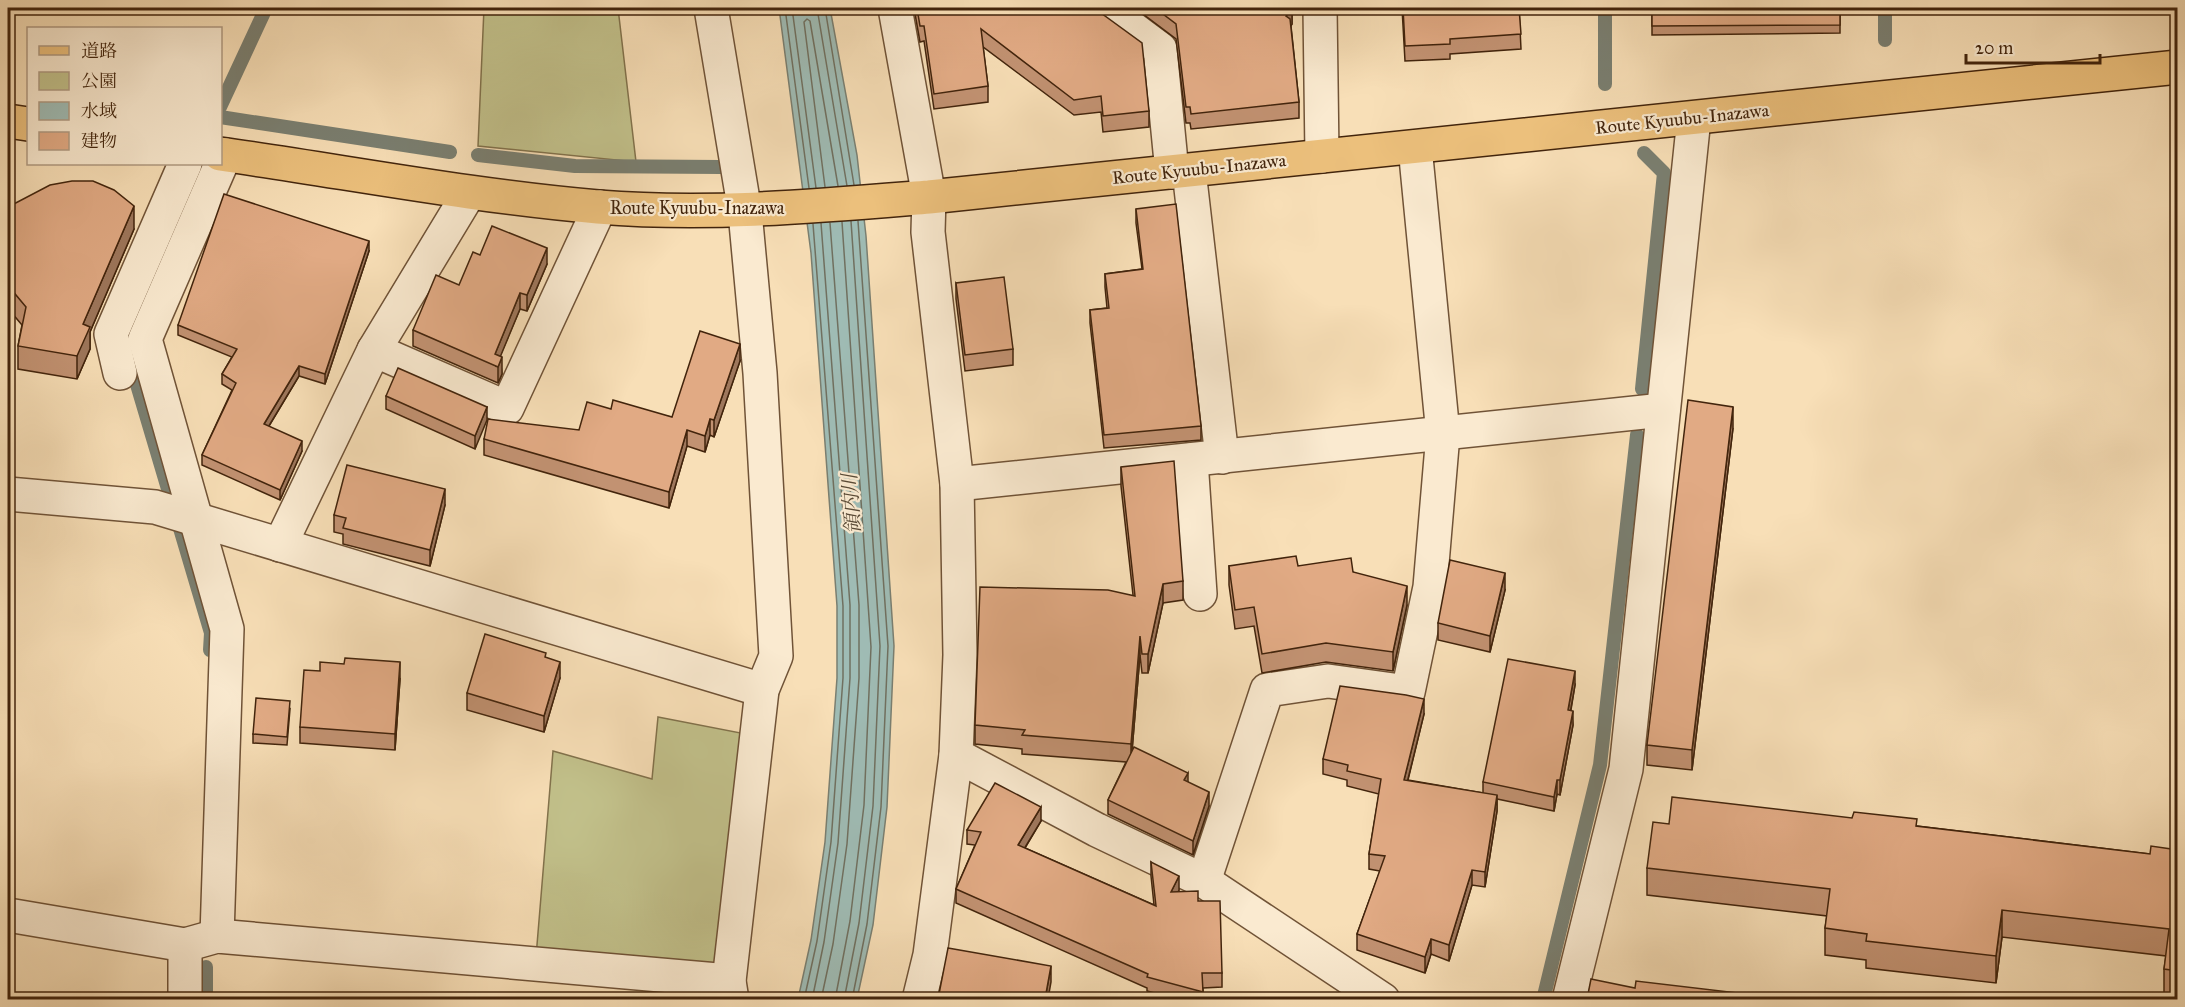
<svg xmlns="http://www.w3.org/2000/svg" width="2185" height="1007" font-family="'IM FELL Great Primer','Noto Serif JP',serif">
  <style>
    .green { fill: #c2c18b; stroke: #82724c; stroke-width: 1.5 }
    .water { fill: #9fbcb5; stroke: #7a7f71; stroke-width: 1.5 }
    .lines { fill: none; stroke-linecap: round; stroke-linejoin: round }
    .shore { stroke: #707060; stroke-width: 1.5 }
    .stream { stroke: #7a7f71; stroke-width: 14 }
    .minor-casing { stroke: #705337; stroke-width: 36 }
    .major-casing { stroke: #42240c; stroke-width: 36 }
    .minor { stroke: #faead0; stroke-width: 33 }
    .major { stroke: #ecc07c; stroke-width: 33 }
    .wall { fill: #c29272; stroke: #42240c; stroke-width: 1.5 }
    .shaded-wall { fill: #9e775c; stroke: #42240c; stroke-width: 1.5 }
    .building { fill: #e1aa84; stroke: #42240c; stroke-width: 1.5 }
    .labels { text-anchor: middle; stroke-width: 4.5; stroke-linejoin: round; paint-order: stroke }
    .street-label { font-size: 18px; fill: #42240c; stroke: #faead0 }
    .water-label { font-size: 20px; font-style: italic; fill: #594a36; stroke: #faead0 }
  </style>
  <rect width="100%" height="100%" fill="#f8dfb7"/>
  <filter id="stains"><feTurbulence type="fractalNoise" baseFrequency=".00333" numOctaves="4"/><feColorMatrix values="0 0 0 0 .2 0 0 0 0 .09 0 0 0 0 .02 0 0 0 .5 -.17"/></filter>
  <radialGradient id="worn" r=".72"><stop offset=".6" stop-color="#630" stop-opacity="0"/><stop offset="1" stop-color="#630" stop-opacity=".3"/></radialGradient>
  <g class="green">
    <path d="M484,8h134l18,154 -158,-16z"/>
    <path d="M658,717l88,17 -29,229 -17,8 -164,-14 17,-206 99,28z"/>
  </g>
  <path class="water" d="M779,8h51l27,147 9,81 28,410 -7,161 -14,118 -16,74h-59l13,-59 14,-98 12,-164v-72l-26,-353z"/>
  <g class="lines">
    <g class="shore">
      <path d="M785,8l24,180"/>
      <path d="M792,8l24,180"/>
      <path d="M817,8l30,178"/>
      <path d="M825,8l29,177"/>
      <path d="M825,187l-21,-165 3,-3 3,2 28,165"/>
      <path d="M804,1000l13,-59 14,-99 12,-164v-72l-30,-382"/>
      <path d="M812,1000l12,-58 14,-99 12,-165v-73l-29,-382"/>
      <path d="M821,1000l12,-56 14,-100 12,-166v-73l-29,-382"/>
      <path d="M835,1000l15,-79 14,-116 7,-158 -29,-425"/>
      <path d="M844,1000l15,-77 14,-117 7,-160 -29,-425"/>
      <path d="M852,1000l15,-76 14,-117 7,-161 -30,-425"/>
    </g>
    <g class="stream">
      <path d="M1885,8v32"/>
      <path d="M1605,84v-76"/>
      <path d="M220,107l46,-99"/>
      <path d="M220,117l230,35"/>
      <path d="M478,155l97,11 146,1"/>
      <path d="M130,361l38,128"/>
      <path d="M1642,389l22,-216 -20,-20"/>
      <path d="M179,525l32,108 -1,17"/>
      <path d="M206,1000v-33"/>
      <path d="M1543,1000l57,-235 37,-330"/>
    </g>
    <g class="minor-casing">
      <g id="minor">
        <path d="M711,8l34,204 15,161 16,283 -14,34 -33,291 3,19"/>
        <path d="M895,8l34,189 -1,35 29,252 3,171 -4,100 -26,200 -11,45"/>
        <path d="M1105,8l55,41 12,123"/>
        <path d="M1320,8l2,148"/>
        <path d="M1189,171l33,286"/>
        <path d="M374,350l133,58 93,-201"/>
        <path d="M120,373l-9,-39 74,-170"/>
        <path d="M1191,460l9,134"/>
        <path d="M957,484l706,-74"/>
        <path d="M8,494l147,13 607,183"/>
        <path d="M280,545l94,-195 95,-157"/>
        <path d="M956,755l141,75 107,51 179,119"/>
        <path d="M1204,881l63,-191 61,-9 80,11 22,-105 13,-153 -28,-287"/>
        <path d="M8,915l177,30v55"/>
        <path d="M217,936l10,-307 -82,-290 80,-184"/>
        <path d="M185,945l32,-9 512,45"/>
        <path d="M1569,1000l57,-231 68,-651"/>
      </g>
    </g>
    <g class="major-casing">
      <g id="major">
        <path d="M8,121l20,3"/>
        <path d="M220,154c127,18 251,42 378,53 111,9 220,-1 331,-10l1249,-130"/>
      </g>
    </g>
    <use href="#minor" class="minor"/>
    <use href="#major" class="major"/>
  </g>
  <g class="wall">
    <path d="M914,8h180l55,103v16l-46,5 -2,-20 -27,3 -91,-68 5,39v16l-54,7 -10,-68 -4,1z"/>
    <path d="M1135,8h157v16l-1,2 8,76v16l-108,11 -1,-6h-4l-10,-84z"/>
    <path d="M1402,8h117l2,41 -71,5v5l-45,2z"/>
    <path d="M1652,8h188v25l-188,2z"/>
    <path d="M8,207l126,22 -44,103v17l-13,30 -59,-10v-23l4,-21 -11,-13 -3,-8z"/>
    <path d="M1136,209l65,217v14l-97,8 -14,-125v-13l17,-2 -2,-21v-13l37,-5 -6,-46z"/>
    <path d="M369,251l-44,133 -26,-8 -30,50 33,25 -22,49 -78,-35v-10l30,-65 -10,-6v-10l10,-17 -54,-22v-10z"/>
    <path d="M480,255l67,9 -20,47 -7,-2 -20,47 2,18 -4,9 -85,-37v-16l46,-45z"/>
    <path d="M956,283l57,66v16l-48,6 -9,-72z"/>
    <path d="M740,361l-26,76 -4,-2 -5,17 -18,-6 -18,62 -185,-53v-16l95,-9 32,-21 61,8z"/>
    <path d="M386,396l101,11 -12,42 -89,-40z"/>
    <path d="M1733,428l-41,342 -45,-5v-20z"/>
    <path d="M1121,467l62,114v19l-20,3 -15,70h-6l-2,-18 -8,96 56,31 21,24 -16,49 -85,-41v-14l18,-38 -104,-8v-5l-47,-5v-19l158,-130 -12,-109z"/>
    <path d="M445,505l-15,61 -87,-22v-10l-9,-2v-17z"/>
    <path d="M1229,566h69l55,6 54,33 -14,66 -67,-9 -64,11 -8,-47 -19,3 -6,-44z"/>
    <path d="M1505,590l-15,62 -52,-12v-17z"/>
    <path d="M546,658l14,20 -16,54 -77,-22v-17z"/>
    <path d="M400,679l-5,71 -95,-7v-16z"/>
    <path d="M1575,685l-4,25 2,15 -13,70 -3,-1 -3,17 -57,-12v12l-12,76 -13,-2 -23,76 -18,-7 -6,19 -68,-23v-16l23,-63 -11,-2v-15l10,-60 -32,-8v-6l-24,-6v-15l101,-45 -16,66 75,13v-11z"/>
    <path d="M290,709l-3,36 -34,-2v-9z"/>
    <path d="M1041,821l-16,27 129,57 -3,-29v-14l28,28 -1,2 20,9 24,72v14l-19,1v11h-26l-30,-8v-3l-191,-85v-14l19,-44 -8,-1v-14z"/>
    <path d="M1917,826l233,28 28,-4v147l-14,-1v-27l2,-13 -164,-19 -6,46 -130,-15v-8l-41,-5v-27l2,-12 -180,-21v-27z"/>
  </g>
  <g class="shaded-wall">
    <path d="M1292,8v16l-6,8v-16z"/>
    <path d="M134,206v23l-44,103v17l-13,30v-23l6,-32z"/>
    <path d="M369,241v10l-44,133v-10z"/>
    <path d="M547,248v16l-20,47v-16z"/>
    <path d="M520,293v16l-24,58 -1,-13z"/>
    <path d="M740,344v17l-26,76v-17z"/>
    <path d="M502,357v17l-4,9v-16z"/>
    <path d="M299,366v10l-35,58v-10z"/>
    <path d="M487,407v13l-12,29v-13z"/>
    <path d="M1733,407v21l-41,342v-20z"/>
    <path d="M710,419v16l-5,17v-16z"/>
    <path d="M687,430v16l-18,62v-16z"/>
    <path d="M302,441v10l-22,49v-10z"/>
    <path d="M445,489v16l-15,61v-16z"/>
    <path d="M1505,573v17l-15,62v-16z"/>
    <path d="M1163,584v19l-15,70v-19z"/>
    <path d="M1407,586v19l-14,66v-19z"/>
    <path d="M1140,636v19l-9,108v-19z"/>
    <path d="M400,662v17l-5,71v-16z"/>
    <path d="M560,662v16l-16,54v-16z"/>
    <path d="M1575,671v14l-7,40v-15z"/>
    <path d="M1424,699v15l-20,81v-15z"/>
    <path d="M1573,711v14l-13,70v-15z"/>
    <path d="M1188,773v14l-4,-7z"/>
    <path d="M1557,780v14l-3,17v-14z"/>
    <path d="M1209,792v14l-16,49v-14z"/>
    <path d="M1497,795v16l-12,76v-15z"/>
    <path d="M1041,807v14l-23,38v-14z"/>
    <path d="M1472,870v15l-23,76v-16z"/>
    <path d="M1179,876v14l-8,16v-14z"/>
    <path d="M2002,910v27l-6,46v-27z"/>
    <path d="M1431,939v15l-6,19v-16z"/>
    <path d="M1051,966v16l-3,17h-3z"/>
  </g>
  <g class="building">
    <path d="M917,8h177l48,35 7,68 -46,5 -2,-20 -27,4 -93,-71 7,57 -54,8 -10,-68h-4z"/>
    <path d="M1155,8h137l-6,8 4,3 9,83 -108,12 -1,-7h-4l-10,-83z"/>
    <path d="M1403,8h116l2,26 -71,5v5l-45,2z"/>
    <path d="M1652,8h188v17l-188,1z"/>
    <path d="M72,181h21l21,9 20,16 -51,118 7,3 -13,29 -59,-10 8,-39 -15,-18 -3,-8v-74l42,-22z"/>
    <path d="M224,194l145,47 -44,133 -26,-8 -35,58 38,17 -22,49 -78,-35 34,-72 -14,-9 15,-25 -59,-24z"/>
    <path d="M1176,204l25,222 -97,9 -14,-125 19,-2 -4,-34 38,-5 -7,-60z"/>
    <path d="M492,226l55,22 -20,47 -7,-2 -25,61 7,3 -4,10 -85,-37 23,-55 23,10 14,-33 7,3z"/>
    <path d="M1004,277l9,72 -48,6 -9,-72z"/>
    <path d="M700,331l40,13 -26,76 -4,-1 -5,17 -18,-6 -18,62 -185,-53 4,-20 91,11 8,-28 24,7 2,-9 59,17z"/>
    <path d="M398,368l89,39 -12,29 -89,-40z"/>
    <path d="M1688,400l45,7 -41,343 -45,-5z"/>
    <path d="M1174,461l9,120 -20,3 -15,70h-6l-2,-18 -9,108 -109,-9 3,-5 -50,-5 5,-138 128,3 27,6 -14,-129z"/>
    <path d="M347,465l98,24 -15,61 -87,-22 3,-10 -12,-3z"/>
    <path d="M1296,556l2,10 53,-8 2,14 54,14 -14,66 -67,-9 -64,11 -8,-47 -19,3 -6,-44z"/>
    <path d="M1450,560l55,13 -15,63 -52,-13z"/>
    <path d="M485,634l61,19 -1,4 15,5 -16,54 -77,-23z"/>
    <path d="M345,658l55,4 -5,72 -95,-7 4,-57 16,1v-9l24,2z"/>
    <path d="M1508,659l67,12 -7,39 5,1 -13,69h-3l-3,17 -71,-15z"/>
    <path d="M1340,686l66,9 18,4 -20,81 93,15 -12,77 -13,-2 -23,75 -18,-6 -6,18 -68,-23 28,-78 -16,-2 12,-75 -34,-8 1,-6 -25,-6z"/>
    <path d="M256,698l34,3 -3,36 -34,-3z"/>
    <path d="M1134,747l54,26 -4,7 25,12 -16,49 -85,-41z"/>
    <path d="M995,783l46,24 -23,38 138,61 -5,-44 28,14 -8,16 27,-1v10h22l2,72h-20l1,19 -56,-15 1,-3 -192,-85 25,-57 -14,-2z"/>
    <path d="M1672,797l180,21 2,-6 63,7 -1,7 234,28 1,-8 27,4v121l-14,-2 5,-40 -167,-19 -6,46 -130,-15 1,-7 -42,-6 5,-39 -183,-21 6,-46 16,2z"/>
    <path d="M948,948l103,18 -6,33h-107z"/>
    <path d="M1591,979l44,9 1,-7 153,18h-202z"/>
  </g>
  <g class="labels">
    <g class="street-label">
      <text transform="translate(1682 119) rotate(-6)" y="6">Route Kyuubu-Inazawa</text>
      <text transform="translate(1199 169) rotate(-6)" y="6">Route Kyuubu-Inazawa</text>
      <text x="697" y="214">Route Kyuubu-Inazawa</text>
    </g>
    <g class="water-label">
      <text transform="translate(851 504) rotate(-94)" y="7">領内川</text>
    </g>
  </g>
  <rect width="2185" height="1007" fill="none" stroke="#f8dfb7" stroke-width="30"/>
  <rect x="9" y="9" width="2167" height="989" fill="none" stroke="#42240c" stroke-width="3"/>
  <rect x="15" y="15" width="2155" height="977" fill="none" stroke="#42240c" stroke-width="1.5"/>
  <rect x="27" y="27" width="195" height="138" fill="#faead0" stroke="#b09b82" stroke-width="1.5"/>
  <rect x="39" y="46" width="30" height="9" fill="#ecc07c" stroke="#b09b82" stroke-width="1.5"/>
  <text x="81" y="57" font-size="18" fill="#42240c">道路</text>
  <rect x="39" y="72" width="30" height="18" fill="#c2c18b" stroke="#b09b82" stroke-width="1.5"/>
  <text x="81" y="87" font-size="18" fill="#42240c">公園</text>
  <rect x="39" y="102" width="30" height="18" fill="#9fbcb5" stroke="#b09b82" stroke-width="1.5"/>
  <text x="81" y="117" font-size="18" fill="#42240c">水域</text>
  <rect x="39" y="132" width="30" height="18" fill="#e1aa84" stroke="#b09b82" stroke-width="1.5"/>
  <text x="81" y="147" font-size="18" fill="#42240c">建物</text>
  <path d="M1966 54v9h134v-9" fill="none" stroke="#42240c" stroke-width="3"/>
  <text x="1975" y="54" font-size="18" fill="#42240c" stroke="#faead0" stroke-width="4.5" paint-order="stroke">20 m</text>
  <rect width="100%" height="100%" filter="url(#stains)"/>
  <rect width="100%" height="100%" fill="url(#worn)"/>
</svg>
